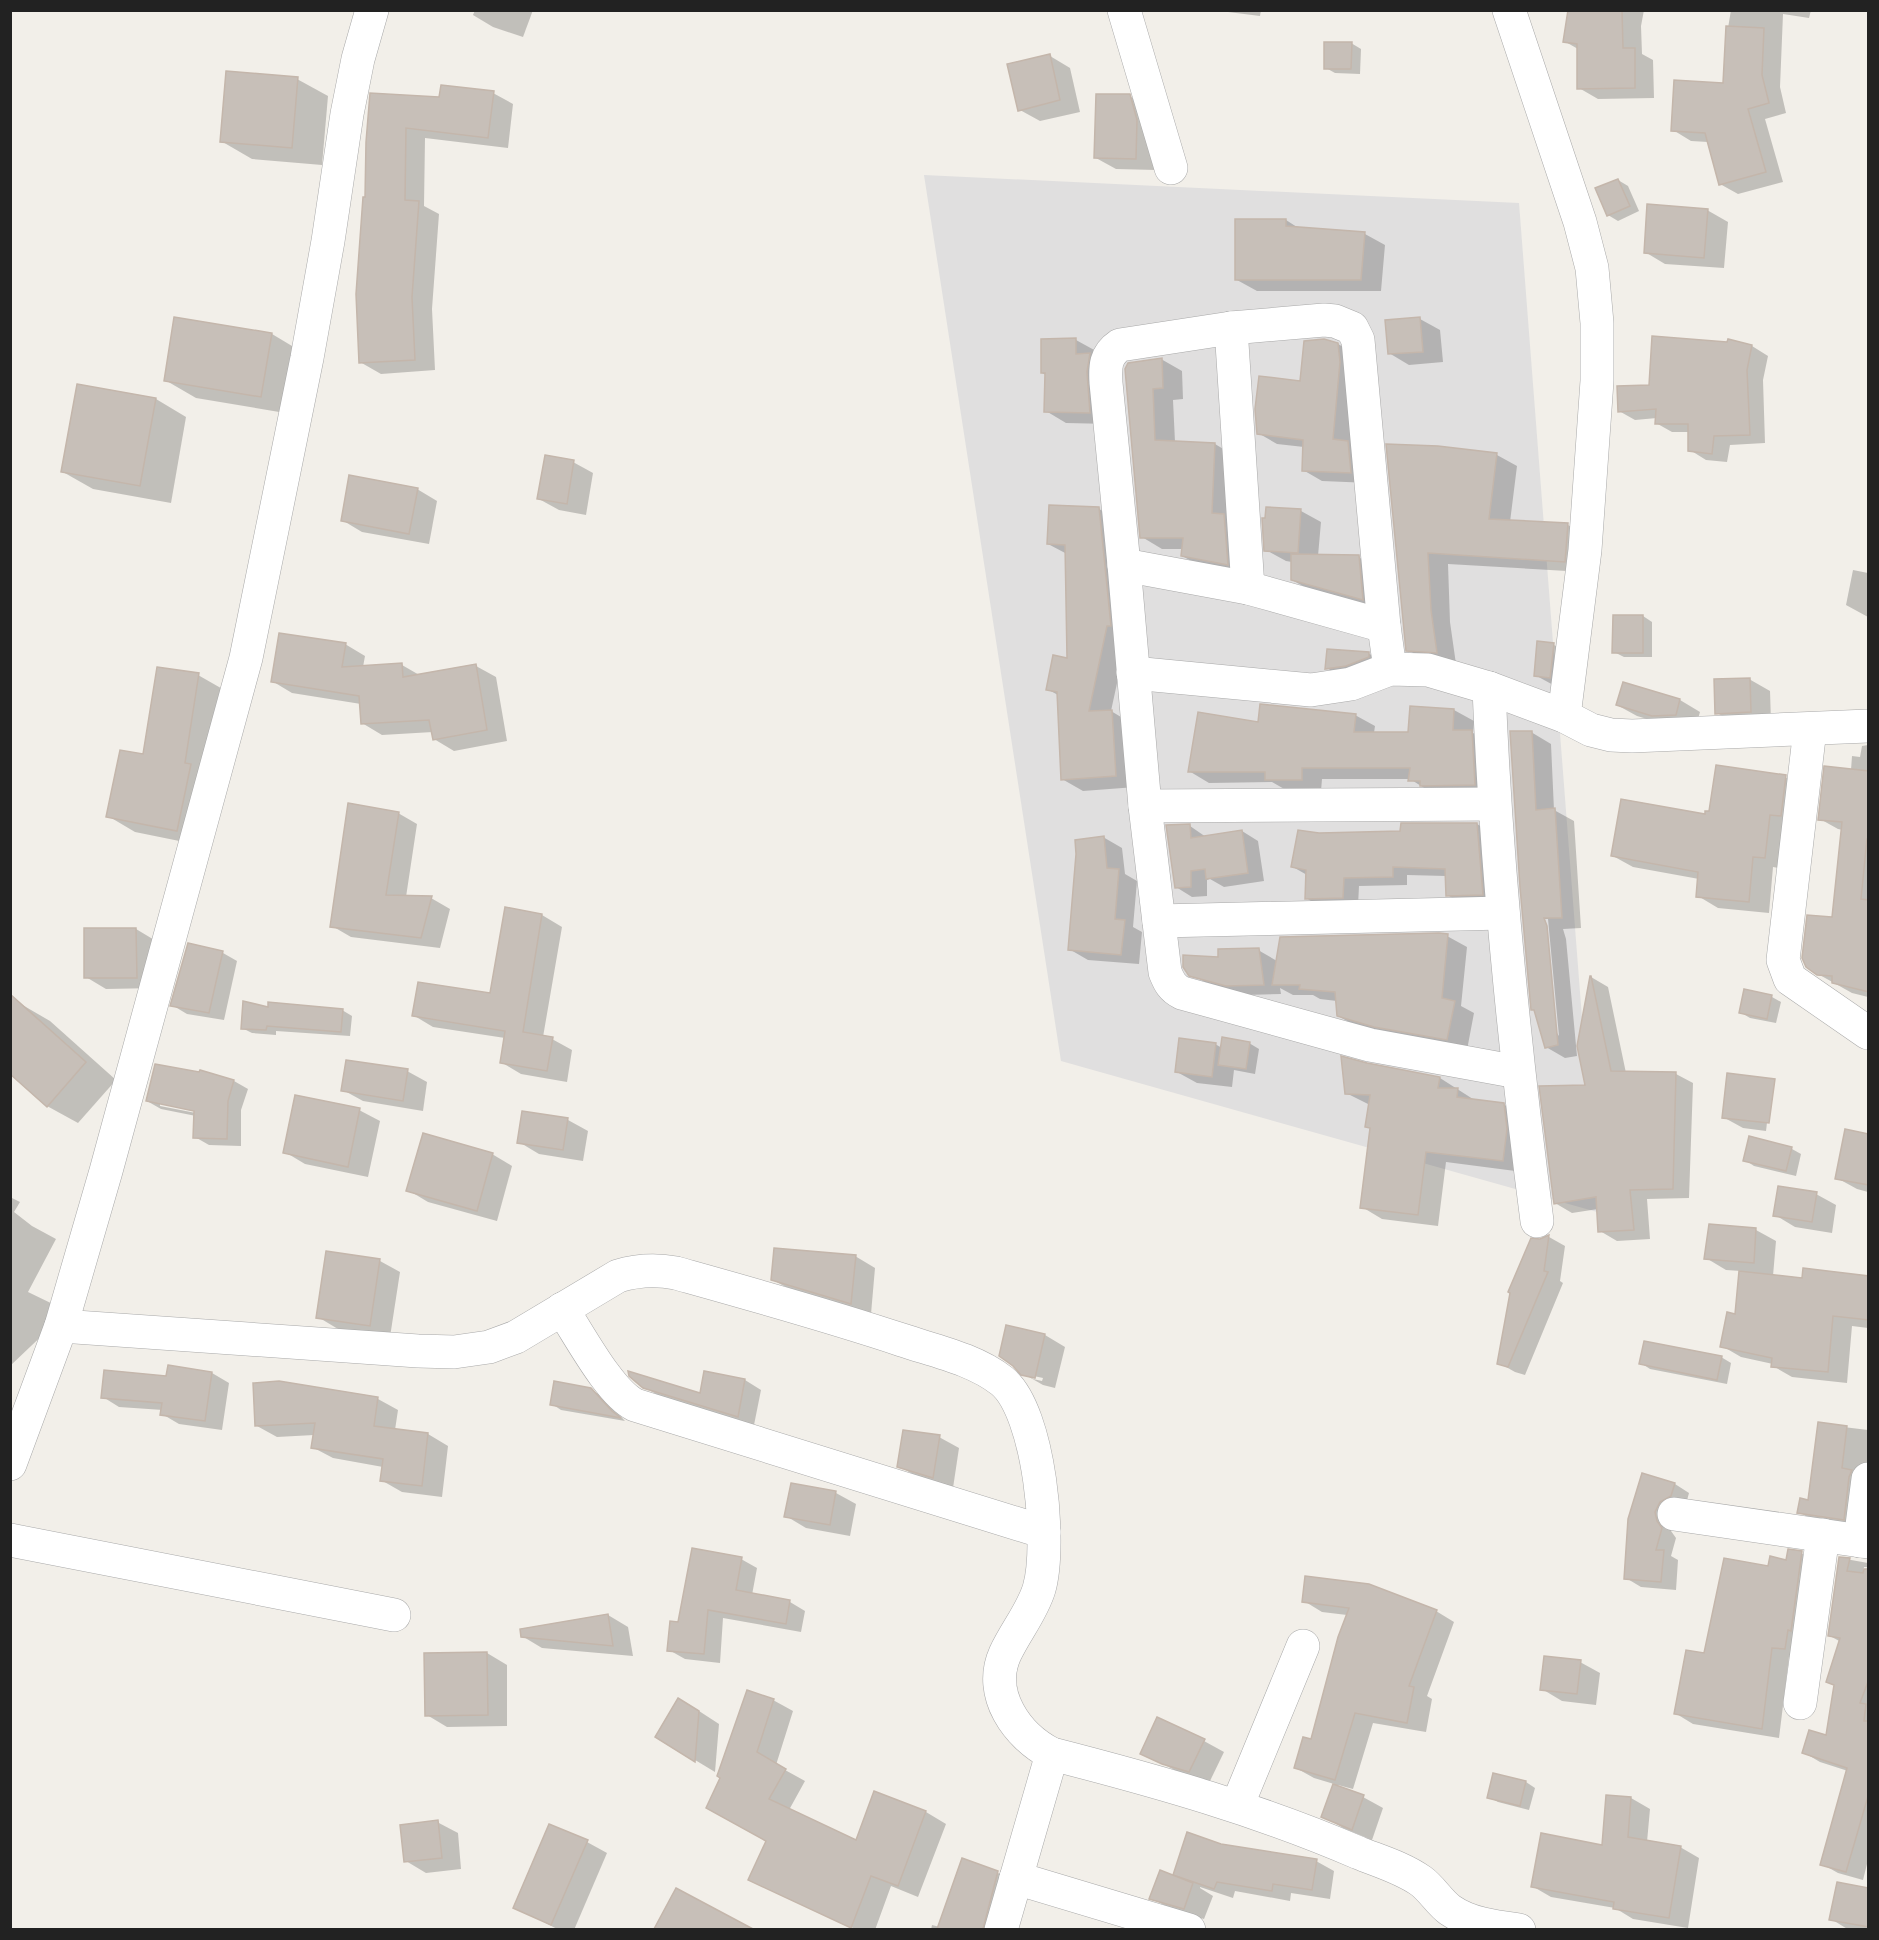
<svg xmlns="http://www.w3.org/2000/svg" width="1879" height="1940" font-family="Ubuntu,sans-serif">
  <style>
    .residential { fill: #e0dfdf }
    .shadow { fill: #0003; fill-rule: evenodd }
    .building { fill: #c7bfb8; stroke: #c4b6ab; stroke-width: 1.5 }
    .lines { fill: none; stroke-linecap: round; stroke-linejoin: round }
    .minor-casing { stroke: #a9a9a9; stroke-width: 34 }
    .minor { stroke: #fff; stroke-width: 33 }
  </style>
  <rect width="100%" height="100%" fill="#f2efe9"/>
  <path class="residential" d="M924,175l595,28 78,1009 -536,-151z"/>
  <g class="shadow">
    <path d="M475,10h58l-10,27 -30,-10 -20,-12z"/>
    <path d="M1212,10h49l-1,6z"/>
    <path d="M1570,10h74l-3,16 1,28 11,6 1,38 -56,1 -19,-11 -1,-39 -14,-8z"/>
    <path d="M1731,10h80l-2,8 -26,-4 -3,73 6,26 -21,6 18,63 -45,12 -18,-10 -12,-42 -17,-1 -18,-11 52,-46 2,-50z"/>
    <path d="M1351,43l10,6 -1,25 -25,-1 -9,-5z"/>
    <path d="M1050,56l20,12 10,44 -40,9 -20,-11z"/>
    <path d="M297,79l31,17 -6,69 -70,-6 -31,-18z"/>
    <path d="M493,93l20,11 -5,44 -83,-10 -1,68 15,8 -7,95 3,61 -54,4 -21,-12 8,-220 72,-44z"/>
    <path d="M1129,96l20,11 7,63 -40,-1 -20,-11z"/>
    <path d="M1618,180l10,6 11,25 -21,10 -10,-6z"/>
    <path d="M1707,210l21,12 -4,46 -59,-4 -20,-12z"/>
    <path d="M1286,220l14,9 65,5 20,11 -4,46h-124l-20,-11z"/>
    <path d="M175,318l97,16 30,18 -11,62 -95,-16 -31,-18z"/>
    <path d="M1420,319l20,11 3,32 -34,3 -20,-12z"/>
    <path d="M1076,340l20,11 14,73 -44,-1 -20,-12v-36l-4,-2z"/>
    <path d="M1729,341l23,5 16,10 -5,24 2,63 -35,2 -3,17 -21,-2 -16,-10v-18h-18l-16,-9 1,-5 -22,2 -16,-9 32,-25 77,-42z"/>
    <path d="M1338,344l19,11 13,128 -48,-2 -19,-11 1,-23 -27,-3 -19,-11 43,-51z"/>
    <path d="M1161,359l21,12 1,28 -10,1 2,42 40,2 20,12 12,120 -44,-9 -21,-11 1,-7h-21l-20,-12 -13,-173z"/>
    <path d="M156,399l30,18 -15,86 -78,-14 -30,-17z"/>
    <path d="M1388,445l109,10 20,11 -7,56 58,3 20,12 -4,35 -136,-8 2,58 6,42 -28,-3 -20,-11z"/>
    <path d="M573,462l20,11 -7,42 -27,-5 -20,-11z"/>
    <path d="M417,489l20,12 -8,43 -67,-12 -20,-12z"/>
    <path d="M1268,508l33,3 20,11 -3,34 40,1 21,11 3,42 -70,-19 -20,-11v-18l-6,-1 -20,-11z"/>
    <path d="M1099,509l20,11 8,117 -16,74 20,12 5,64 -53,4 -21,-12 -4,-84 -11,-6 22,-29 -2,-106 -19,-10z"/>
    <path d="M1853,570l15,3v44l-22,-12z"/>
    <path d="M1643,616l9,6v35h-28l-10,-5z"/>
    <path d="M1539,643l15,2 20,11 -19,30 -20,-11z"/>
    <path d="M345,644l20,12 -2,11 39,-2 19,11 55,-10 20,11 11,64 -53,10 -20,-12 -1,-7 -51,3 -20,-12 -1,-19 -69,-11 -20,-12z"/>
    <path d="M1368,653l10,6 -42,15 -9,-6z"/>
    <path d="M198,675l28,16 -22,155 -69,-14 -27,-16z"/>
    <path d="M1749,679l21,12 1,32 -34,1 -20,-11z"/>
    <path d="M1624,684l56,16 20,12 -4,14 -22,1 -37,-11 -20,-11z"/>
    <path d="M1411,707l43,3 20,11 -1,12 19,10 2,53 -65,-5 -19,-12h-88l-1,12 -35,-1 -14,-8 -63,1 -20,-12 70,-48 96,-8 20,11 -1,7h35z"/>
    <path d="M1531,732l20,12 3,66 20,11 7,107 -18,1 3,10 11,117 -12,2 -19,-11 -10,-36 -3,-2zM1545,919h3l11,117 -4,-6z"/>
    <path d="M1868,745v252l-16,-4 -34,-19 16,-55 9,-89 -5,-1 -18,-10 31,-49 1,-14 8,1 2,-11z"/>
    <path d="M1785,777l20,11 -20,81 -12,-2 -4,46 -51,-5 -20,-12 1,-17 -66,-12 -20,-11 93,-41z"/>
    <path d="M398,813l19,11 -11,73 25,1 19,11 -10,39 -89,-11 -19,-11z"/>
    <path d="M1477,824l15,9 5,70h-35l-15,-8 -1,-19 -39,-1v10l-48,1 -1,20 -37,1 -15,-9 1,-23 -14,-8 26,-32 82,-2z"/>
    <path d="M1190,826l16,11 36,-6 16,10 6,40 -40,6 -14,-8 -3,1v16l-15,1 -16,-10z"/>
    <path d="M1103,837l19,11 3,26 12,7 -4,46 9,5 -3,32 -51,-4 -19,-11z"/>
    <path d="M542,915l20,12 -19,110 9,2 20,11 -5,32 -46,-8 -20,-12 4,-24 -72,-11 -20,-12 79,-20z"/>
    <path d="M136,929l20,12 1,47 -51,1 -20,-12z"/>
    <path d="M1447,936l20,11 -6,59 13,7 -7,37 -109,-23 -20,-11 -1,-15 -17,-2 -7,-4h-20l-13,-7 1,6 -36,1 -40,-13 -18,-10 32,-14 39,-8 19,11z"/>
    <path d="M189,945l34,8 14,8 -13,59 -37,-6 -15,-9z"/>
    <path d="M1591,977l17,10 18,86 50,1 17,9 -4,115 -42,1 3,40 -33,2 -17,-10 -2,-22 -26,4 -17,-10 32,-117z"/>
    <path d="M1772,997l9,5 -5,21 -26,-5 -10,-6z"/>
    <path d="M19,1003l31,18 66,59 -38,43 -31,-17z"/>
    <path d="M342,1010l10,6 -2,20 -74,-5v4l-24,-2 -10,-5z"/>
    <path d="M1249,1043l10,6 -4,25 -21,-4 -2,17 -35,-4 -20,-11 38,-28 7,4z"/>
    <path d="M407,1071l20,11 -4,29 -60,-10 -20,-11z"/>
    <path d="M201,1072l33,9 14,8 -7,21v36l-32,-1 -14,-8 1,-21 -35,-7 -14,-8 53,-27zM160,1103l42,8 -1,3 -41,-8z"/>
    <path d="M1440,1078l36,23 27,3 20,12v56l-77,-10 -8,64 -56,-7 -20,-12 9,-78 -5,-3 4,-21 -24,-12z"/>
    <path d="M1771,1089l-5,42 -23,-3 -20,-11z"/>
    <path d="M359,1110l21,11 -12,56 -63,-13 -20,-12z"/>
    <path d="M568,1120l20,11 -5,30 -44,-7 -20,-12z"/>
    <path d="M1868,1135v57l-11,-3 -20,-11z"/>
    <path d="M1751,1138l41,11 9,5 -5,22 -42,-10 -9,-6z"/>
    <path d="M492,1154l20,12 -15,55 -69,-19 -20,-12z"/>
    <path d="M1816,1194l20,11 -4,28 -37,-6 -20,-12z"/>
    <path d="M10,1197l10,5 -6,10 18,14 24,13 -28,53 31,15 -8,20 -41,39z"/>
    <path d="M1710,1226l46,4 20,11 -3,35 30,3 65,-1v50l-16,-2 -5,57 -55,-6 -19,-11v-2l-32,-7 -19,-11 15,-30 4,-45 -15,-1 -20,-12z"/>
    <path d="M1549,1237l16,9 -5,35 3,2 -38,92 -10,-3 -16,-9 41,-122z"/>
    <path d="M855,1256l20,12 -4,46 -78,-23 -20,-11z"/>
    <path d="M380,1261l20,11 -10,65 -52,-8 -20,-12z"/>
    <path d="M1045,1335l20,12 -10,41 -12,-3 -21,-12zM1029,1375l14,3 -1,3 -9,-2z"/>
    <path d="M1721,1357l10,6 -4,21 -77,-15 -9,-6z"/>
    <path d="M169,1367l43,6 17,10 -7,47 -43,-6 -17,-10 1,-4 -44,-3 -16,-10 65,-19z"/>
    <path d="M706,1373l39,7 16,10 -7,35 -93,-28 -17,-10 57,8z"/>
    <path d="M279,1383l99,16 20,11 -3,20 33,4 20,12 -6,51 -40,-5 -21,-12 2,-13 -50,-9 -21,-11 2,-12 -37,2 -20,-11z"/>
    <path d="M590,1390l11,5 24,26 -64,-11 -9,-6z"/>
    <path d="M1819,1424l49,6v52l-7,47 -45,-7 -17,-10 10,-10z"/>
    <path d="M939,1437l20,11 -6,40 -34,-10 -20,-12z"/>
    <path d="M1675,1484l14,9 -3,11 -16,17 1,10 5,7 -5,18 7,4 -2,30 -35,-3 -15,-9 4,-59z"/>
    <path d="M792,1485l44,8 20,11 -6,32 -44,-8 -20,-12z"/>
    <path d="M1801,1553l18,10 -17,96 -13,-2 -10,81 -86,-14 -18,-11 94,-145 18,-6z"/>
    <path d="M1840,1558l28,5v297l-5,20 -25,-7 -16,-9 26,-93 -28,-9 -17,-10 24,-15 8,-51 -8,-5 14,-39 -11,-6zM1864,1567h3l-6,41 -3,-1z"/>
    <path d="M741,1559l16,9 -5,27 38,7 15,9 -4,21 -78,-14 -3,45 -35,-4 -16,-9 11,-26z"/>
    <path d="M1304,1601l132,10 18,11 -27,74 5,3 -6,33 -53,-9 -20,66 -15,-4 -1,2 26,10 20,11 -11,32 -29,-12 -20,-12 11,-32 -20,-6 -18,-10 16,-27 35,-126 -25,-3z"/>
    <path d="M608,1615l20,12 5,29 -91,-8 -20,-12z"/>
    <path d="M487,1653l20,12v61l-60,1 -20,-12z"/>
    <path d="M1580,1662l20,11 -4,32 -34,-4 -20,-12z"/>
    <path d="M773,1700l20,11 -17,54 29,16 -16,29 -81,-2z"/>
    <path d="M699,1711l20,13 -4,48 -58,-35z"/>
    <path d="M1204,1741l20,11 -15,31 -25,-8 -42,-22z"/>
    <path d="M1526,1782l9,6 -6,22 -31,-8 -9,-5z"/>
    <path d="M875,1793l51,19 20,12 -28,73 -27,-11 -16,44h-18l-49,-24v2l-19,-11 68,-55z"/>
    <path d="M1631,1798l19,11 -3,33 33,5 19,11 -11,70 -55,-9 -18,-11 -64,-11 -19,-11 71,-40z"/>
    <path d="M437,1822l21,11 3,36 -35,4 -20,-12z"/>
    <path d="M587,1842l20,11 -33,77h-15l-44,-23z"/>
    <path d="M1221,1845l95,16 18,10 -4,28 -39,-6 -1,8 -55,-10 -2,7 -33,-11v1l13,8 -9,23 -33,-10 -20,-11 32,-17 1,-2 -9,-5z"/>
    <path d="M963,1860l35,13 20,11 -22,46h-65l1,-5 8,2z"/>
    <path d="M677,1890l53,29 18,11h-93z"/>
    <path d="M1868,1890v40h-19l-18,-11z"/>
  </g>
  <g class="building">
    <path d="M1568,10h54l1,38h12v40l-58,1v-45l-14,-2z"/>
    <path d="M1726,26l38,2 -2,47 7,28 -21,6 18,63 -47,13 -14,-52 -34,-2 3,-51 49,3z"/>
    <path d="M1324,42h28l-1,27h-27z"/>
    <path d="M1050,54l10,46 -42,11 -11,-47z"/>
    <path d="M226,71l72,6 -6,71 -72,-6z"/>
    <path d="M441,85l53,6 -6,47 -82,-10 -1,72 14,1 -7,96 3,63 -56,3 -3,-69 7,-97h2l1,-55 4,-49 69,4z"/>
    <path d="M1096,94h34l7,26 -1,39 -42,-1z"/>
    <path d="M1618,179l12,27 -23,10 -12,-28z"/>
    <path d="M1647,204l61,5 -4,49 -60,-5z"/>
    <path d="M1235,219h51v7l79,6 -4,48h-126z"/>
    <path d="M174,317l98,16 -11,64 -97,-16z"/>
    <path d="M1420,317l3,35 -35,2 -3,-34z"/>
    <path d="M1652,336l75,6 1,-3 24,6 -5,25 3,65 -36,1 -2,18 -24,-3v-27h-33l1,-15 -38,3 -1,-26 32,-1z"/>
    <path d="M1076,338v16l14,-1 -3,19 3,41 -46,-1 1,-39h-4v-34z"/>
    <path d="M1324,339l14,4 2,19 -7,77 15,2 3,32 -49,-2 1,-31 -46,-6 -2,-25 4,-33 41,5 4,-40z"/>
    <path d="M1162,358l1,30 -10,1 2,51 60,3 -3,70 12,1 4,51 -47,-9 2,-18h-43l-15,-169 3,-6z"/>
    <path d="M77,384l79,14 -16,88 -79,-14z"/>
    <path d="M1386,444l52,2 59,7 -8,66 79,4 -3,39 -137,-9 3,57 6,43 -31,-2z"/>
    <path d="M545,455l29,5 -7,44 -30,-5z"/>
    <path d="M349,475l69,13 -9,46 -68,-13z"/>
    <path d="M1049,505l50,2 12,119h-4l-18,85 23,-1 4,66 -55,4 -4,-88 -11,-2 7,-35 14,3 -2,-113 -18,-1z"/>
    <path d="M1266,507l35,2 -3,44 -34,-2 -2,-33h3z"/>
    <path d="M1291,554l68,1 4,45 -72,-20z"/>
    <path d="M1613,615h30v38h-31z"/>
    <path d="M279,633l67,10 -4,24 60,-4 1,14 73,-13 11,66 -54,10 -4,-20 -68,4 -2,-28 -88,-14z"/>
    <path d="M1537,641l17,2 -4,35 -16,-2z"/>
    <path d="M1327,649l42,3v5l-23,9 -21,3z"/>
    <path d="M157,667l42,6 -14,90 6,1 -14,67 -71,-14 14,-67 23,4z"/>
    <path d="M1750,678l1,34 -36,2 -1,-35z"/>
    <path d="M1623,682l57,17 -4,16 -24,1 -36,-11z"/>
    <path d="M1260,704l96,10 -2,18h54l2,-26 44,3 -1,21h19l3,55 -55,1v-5h-12l2,-13h-108v12h-37v-8h-77l10,-60 60,10z"/>
    <path d="M1510,731h22l4,79 19,-2 7,110h-18l3,8 11,119 -13,3 -11,-38h-3l-11,-123z"/>
    <path d="M1716,765l70,10 -5,41 -11,-1 -5,43 -12,-1 -4,45 -53,-5 2,-25 -87,-16 10,-57 84,15v-3h4z"/>
    <path d="M1824,766l45,5v68h-2l-6,60 8,1v92l-37,-9v-7l-15,-1 -11,-8 -4,-9 5,-43 25,2 10,-95 -24,-2z"/>
    <path d="M348,803l51,9 -13,83 46,1 -11,42 -91,-11z"/>
    <path d="M1401,823h76l6,72 -37,1 -1,-27 -52,-2v10l-49,1 -1,20 -38,1 1,-29 -15,-3 7,-37 21,3 81,-2z"/>
    <path d="M1190,824l1,14 51,-8 6,43 -42,6 -1,-10 -14,2v16l-16,1 -9,-63z"/>
    <path d="M1104,836l3,32 12,1 -4,50 10,1 -4,35 -53,-5 8,-96 -1,-14z"/>
    <path d="M505,907l37,7 -19,118 30,5 -6,34 -47,-8 5,-32 -93,-15 6,-34 72,11z"/>
    <path d="M84,928h52l1,50h-53z"/>
    <path d="M1439,933l9,1 -6,64 13,3 -8,39 -73,-13 -37,-11 -2,-24 -36,-3 1,-4h-28l8,-48z"/>
    <path d="M188,943l35,8 -14,62 -39,-7z"/>
    <path d="M1259,948l5,37 -38,1 -37,-10 -6,-9v-12l35,2v-8z"/>
    <path d="M1590,976h1l20,95 65,1 -3,117 -43,1 4,40 -36,2 -2,-35 -42,7 -15,-118 46,-1 -8,-39z"/>
    <path d="M1744,989l28,6 -5,24 -28,-6z"/>
    <path d="M10,994l76,68 -39,45 -37,-33z"/>
    <path d="M243,1001l25,6v-5l75,7 -2,23 -74,-6 -1,4 -25,-1z"/>
    <path d="M1222,1037l28,5 -4,27 -28,-4z"/>
    <path d="M1179,1038l37,5 -4,34 -37,-5z"/>
    <path d="M1341,1056l26,7 73,14 -2,11h20l-1,9 47,6 3,26 -4,32 -77,-9 -8,63 -58,-7 10,-80 -5,-1 5,-32 -25,-1z"/>
    <path d="M346,1060l62,9 -5,32 -62,-10z"/>
    <path d="M155,1064l44,8 1,-2 34,10 -6,21 -1,38 -34,-1 1,-27 -48,-10z"/>
    <path d="M1727,1073l48,6 -6,44 -47,-5z"/>
    <path d="M295,1095l65,13 -12,59 -65,-14z"/>
    <path d="M522,1111l46,7 -5,32 -46,-7z"/>
    <path d="M1845,1129l24,5v51l-34,-6z"/>
    <path d="M423,1133l70,20 -16,58 -71,-20z"/>
    <path d="M1749,1136l43,11 -6,24 -43,-10z"/>
    <path d="M1778,1186l39,6 -5,30 -39,-6z"/>
    <path d="M1709,1224l47,4 -2,35 -50,-4z"/>
    <path d="M1549,1235l-5,36 4,1 -40,95 -11,-3 13,-71 -2,-1 23,-54 9,1z"/>
    <path d="M774,1248l82,7 -5,49 -80,-24z"/>
    <path d="M326,1251l54,8 -10,67 -54,-8z"/>
    <path d="M1803,1268l66,8v44l-36,-4 -5,56 -57,-5 1,-9 -52,-11 7,-35 8,2 4,-43 63,7z"/>
    <path d="M1006,1325l39,9 -10,44 -14,-3 -8,-9 -14,-10z"/>
    <path d="M1644,1341l78,15 -5,24 -78,-16z"/>
    <path d="M168,1365l44,7 -7,49 -45,-6 2,-12 -61,-5 3,-28 62,6z"/>
    <path d="M628,1371l72,22 4,-22 41,8 -7,38 -95,-29 -14,-12z"/>
    <path d="M279,1381l99,16 -4,29 54,7 -6,53 -42,-5 3,-22 -72,-11 4,-25 -60,3 -2,-43z"/>
    <path d="M554,1381l37,7 21,23 9,7 -71,-13z"/>
    <path d="M1818,1422l29,4 -5,42 10,2 -3,7 -5,43 -47,-7 3,-15 8,2z"/>
    <path d="M903,1430l37,5 -7,43 -36,-11z"/>
    <path d="M1642,1473l33,10 -4,13 -11,6 -5,10 2,9 5,7 -6,22h8l-3,32 -37,-3 4,-60z"/>
    <path d="M791,1483l45,8 -6,34 -46,-8z"/>
    <path d="M692,1548l50,9 -6,33 54,10 -4,24 -78,-14 -4,44 -37,-3 3,-30 8,1z"/>
    <path d="M1788,1549l14,2 -11,80 -3,-1 -3,19 -13,-1 -10,81 -88,-15 12,-64 18,3 20,-95 44,8 2,-10 16,4z"/>
    <path d="M1839,1557l11,1 -3,13 16,2 1,-4h5v110l-9,24 6,1 -2,17h5v72l-23,79 -26,-7 27,-97 -45,-15 7,-23 17,5 8,-50 -8,-3 14,-44 -12,-2z"/>
    <path d="M1305,1576l64,8 68,26 -28,76 5,1 -7,36 -52,-10 -20,67 -41,-12 9,-31 8,2 27,-102 11,-29 -47,-6z"/>
    <path d="M608,1614l5,32 -92,-9 -1,-8z"/>
    <path d="M487,1652l1,63 -63,1 -1,-63z"/>
    <path d="M1544,1656l37,4 -4,34 -37,-4z"/>
    <path d="M747,1690l27,9 -17,53 29,17 -17,30 87,41 18,-49 52,20 -28,75 -27,-10 -20,52 -103,-48 18,-39 -60,-33 14,-30 -3,-2z"/>
    <path d="M678,1698l21,13 -4,51 -40,-25z"/>
    <path d="M1157,1717l48,22 -16,33 -27,-8 -22,-10z"/>
    <path d="M1493,1773l33,8 -6,25 -33,-8z"/>
    <path d="M1333,1784l31,11 -12,35 -31,-13z"/>
    <path d="M1606,1795l25,2 -3,40 53,9 -12,72 -56,-9 1,-7 -83,-15 10,-54 61,12z"/>
    <path d="M438,1820l4,38 -38,4 -4,-37z"/>
    <path d="M549,1824l39,16 -37,85 -38,-17z"/>
    <path d="M1187,1832l34,12 96,15 -5,31 -39,-6 -1,7 -55,-9 -3,7 -41,-14z"/>
    <path d="M962,1858l36,13 -15,58h-46z"/>
    <path d="M1160,1870l33,13 -9,26 -35,-10z"/>
    <path d="M1837,1882l32,6v39l-40,-7z"/>
    <path d="M676,1888l77,41h-99z"/>
  </g>
  <g class="lines">
    <g class="minor-casing">
      <g id="minor">
        <path d="M1124,10l47,158"/>
        <path d="M1509,10l71,212 12,46 5,55v58l-12,169 -21,166"/>
        <path d="M1231,328l17,260"/>
        <path d="M1124,565l124,23 136,38"/>
        <path d="M1390,669l-6,-43 -26,-286 -6,-12 -17,-7 -11,-1 -93,8 -111,17c-15,10 -15,22 -14,38l18,182 21,241 20,166c4,10 7,16 17,21l188,52 148,27"/>
        <path d="M1133,673l178,17 40,-6 39,-15 38,1 61,18 75,28 27,14 20,5 21,1 236,-10"/>
        <path d="M1489,688c7,179 25,356 48,533"/>
        <path d="M1810,729l-27,231 7,19 78,54"/>
        <path d="M1145,806l349,-2"/>
        <path d="M1159,921l344,-8"/>
        <path d="M562,1309c17,25 47,83 73,96l409,127"/>
        <path d="M61,1326l357,25 36,1 35,-5 27,-10 102,-61c20,-6 37,-7 58,-3 75,21 151,42 226,67 33,11 72,19 100,41 38,31 50,164 37,208 -7,23 -24,43 -34,65 -18,40 12,82 47,100 105,27 208,56 307,99 20,8 44,15 62,28 11,8 18,21 29,29 20,14 46,17 69,20"/>
        <path d="M10,1464l51,-138 45,-155 140,-513 61,-300 21,-117 19,-127 11,-55 14,-49"/>
        <path d="M1674,1514l194,28"/>
        <path d="M10,1540l384,75"/>
        <path d="M1860,1541l8,-62"/>
        <path d="M1800,1703l23,-168"/>
        <path d="M1237,1806l66,-160"/>
        <path d="M1016,1878l173,52"/>
        <path d="M1001,1930l51,-176"/>
      </g>
    </g>
    <use href="#minor" class="minor"/>
  </g>
  <rect width="1879" height="1940" fill="none" stroke="#222222" stroke-width="24"/>
</svg>
